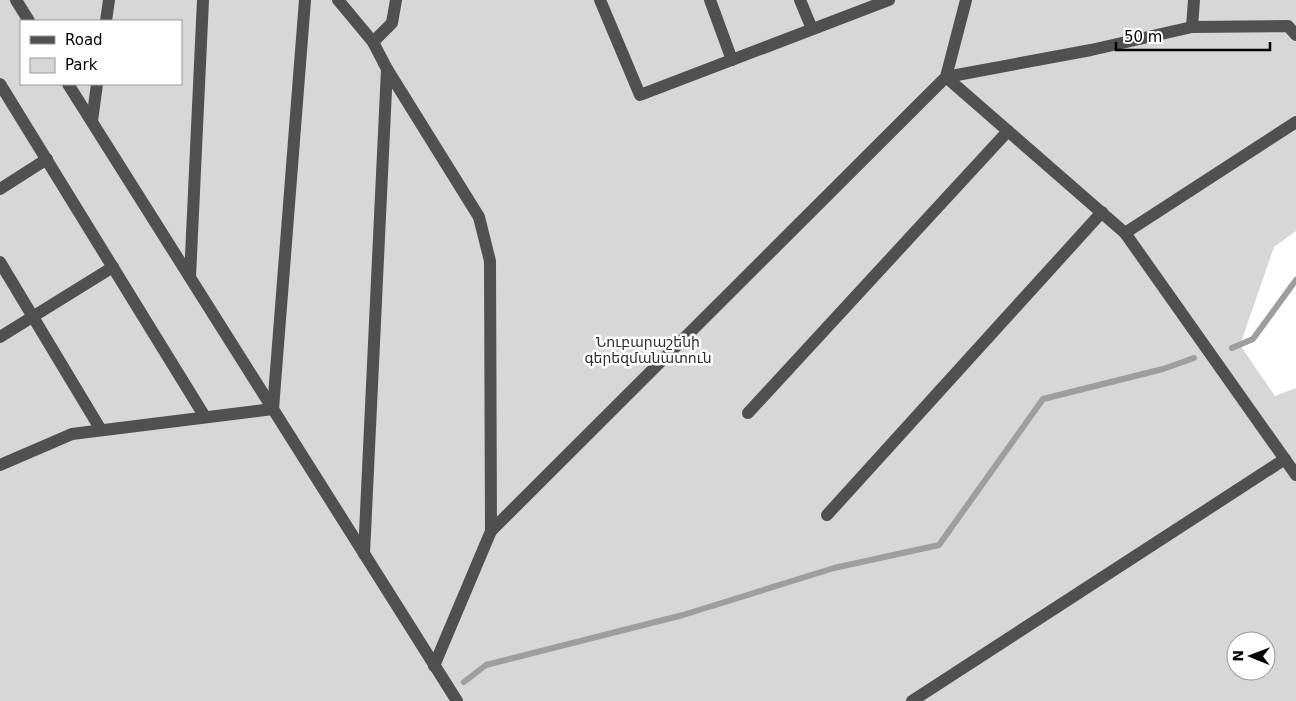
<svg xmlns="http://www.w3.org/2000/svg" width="1296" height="701" font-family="'DejaVu Sans','Noto Sans Armenian',sans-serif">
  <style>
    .green { fill: #d7d7d7; fill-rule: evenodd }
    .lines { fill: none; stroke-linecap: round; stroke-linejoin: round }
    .stream { stroke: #9e9e9e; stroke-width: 6 }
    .minor { stroke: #505050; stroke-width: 12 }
    .labels { text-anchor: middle; stroke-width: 5; stroke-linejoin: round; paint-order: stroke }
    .park-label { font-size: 14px; fill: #2e2e2e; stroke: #fff }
  </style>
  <rect width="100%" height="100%" fill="#fff"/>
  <path class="green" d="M0,0h1296v231l-22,16 -34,98 35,51 21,-8v313h-1296zM21,21h160v63h-160zM1236,641h30v30h-30z"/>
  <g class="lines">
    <g class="stream">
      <path d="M1232,348l21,-9 43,-59"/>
      <path d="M464,682l22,-17 197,-50 151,-47 105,-23 104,-146 120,-30 31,-11"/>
    </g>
    <g class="minor">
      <path d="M16,0l13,21"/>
      <path d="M338,0l35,42 14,27 92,148 11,44 1,270 -57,135"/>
      <path d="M600,0l40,95 249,-95"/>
      <path d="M710,0l22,60"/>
      <path d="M800,0l12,29"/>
      <path d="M1194,0l-2,27 -101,23 -145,27 179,156 171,242"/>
      <path d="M106,21l3,-21"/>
      <path d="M1192,27l96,-1 8,9"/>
      <path d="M373,42l19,-19 4,-23"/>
      <path d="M0,84l205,333"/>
      <path d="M68,84l389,617"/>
      <path d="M92,121l5,-37"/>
      <path d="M0,189l47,-30"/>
      <path d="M1125,233l171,-111"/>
      <path d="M0,262l101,168"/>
      <path d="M190,277l13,-277"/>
      <path d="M0,337l113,-70"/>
      <path d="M748,413l260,-282"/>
      <path d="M0,465l72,-31 201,-25 32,-409"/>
      <path d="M827,515l275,-303"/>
      <path d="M491,531l455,-454 20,-77"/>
      <path d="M364,554l23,-485"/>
      <path d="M912,701l373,-242"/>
    </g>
  </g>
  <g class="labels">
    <g class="park-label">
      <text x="648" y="347">Նուբարաշենի<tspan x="648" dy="16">գերեզմանատուն</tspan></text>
    </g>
  </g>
  <rect x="20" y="20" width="162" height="65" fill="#ffffff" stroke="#999999"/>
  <rect x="30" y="36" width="25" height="8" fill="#505050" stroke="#999999"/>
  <text x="65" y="45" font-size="15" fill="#000000">Road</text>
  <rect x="30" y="58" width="25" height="15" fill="#d7d7d7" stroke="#999999"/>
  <text x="65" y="70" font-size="15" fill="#000000">Park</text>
  <g transform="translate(1251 656) rotate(271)"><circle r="24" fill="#ffffff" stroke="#999999"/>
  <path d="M0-4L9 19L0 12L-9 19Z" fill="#000000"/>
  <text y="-8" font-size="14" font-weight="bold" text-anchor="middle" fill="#000000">N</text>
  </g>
  <path d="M1116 42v8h154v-8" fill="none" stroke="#000000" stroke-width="2.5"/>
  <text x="1124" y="42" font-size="15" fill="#000000" stroke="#ffffff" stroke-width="4" paint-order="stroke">50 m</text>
</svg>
